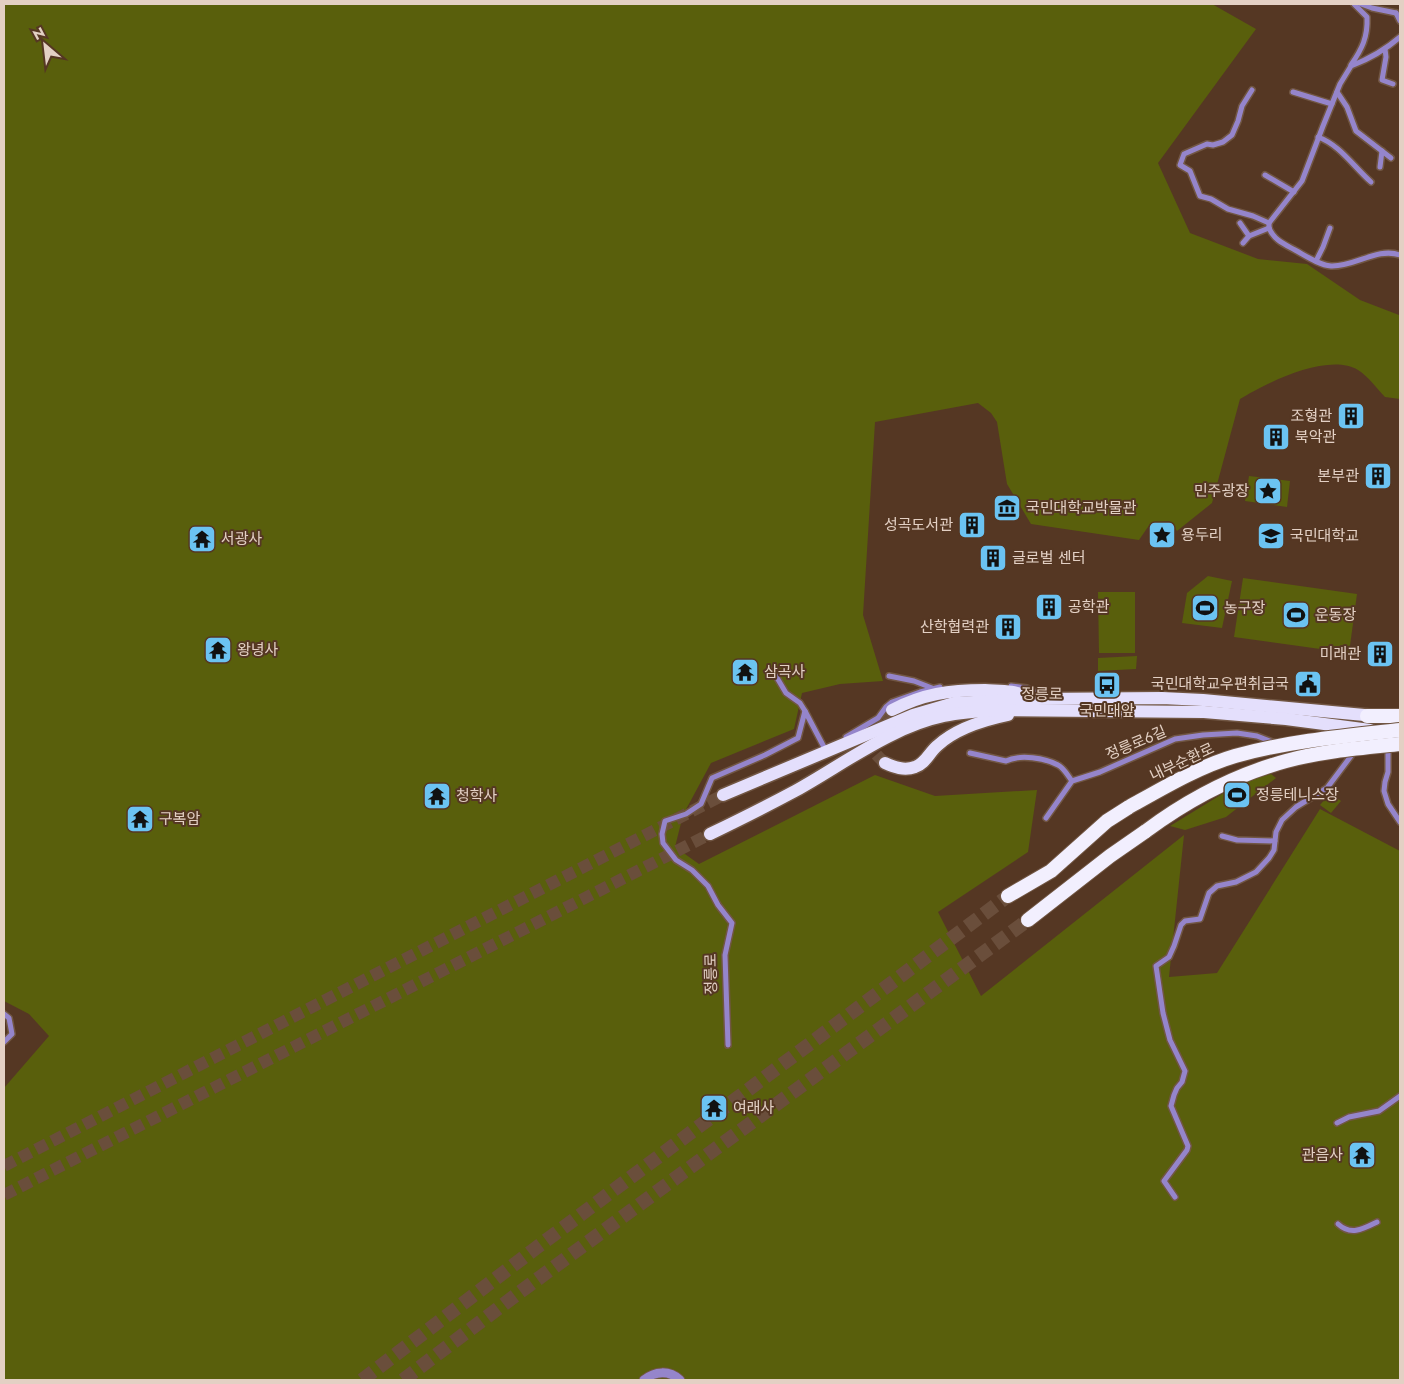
<svg xmlns="http://www.w3.org/2000/svg" width="1404" height="1384" font-family="Jost,'Noto Sans KR',sans-serif">
  <style>
    .green { fill: #595f0c }
    .lines { fill: none; stroke-linecap: round; stroke-linejoin: round }
    .primary-tunnel { stroke: #6a4e3b; stroke-width: 12; stroke-dasharray: 12 6; stroke-linecap: butt }
    .trunk-tunnel { stroke: #6a4e3b; stroke-width: 14; stroke-dasharray: 14 7; stroke-linecap: butt }
    .minor-casing { stroke: #715643; stroke-width: 8 }
    .tertiary-casing { stroke: #715643; stroke-width: 11 }
    .primary-casing { stroke: #715643; stroke-width: 15 }
    .trunk-casing { stroke: #715643; stroke-width: 16 }
    .minor { stroke: #9585cb; stroke-width: 5 }
    .tertiary { stroke: #9585cb; stroke-width: 9 }
    .primary { stroke: #e4dffc; stroke-width: 12 }
    .trunk { stroke: #f2effe; stroke-width: 14 }
    .trunk-bridge-casing { stroke: #715643; stroke-width: 16; stroke-linecap: butt }
    .trunk-bridge { stroke: #f2effe; stroke-width: 14 }
    .labels { text-anchor: middle; stroke-width: 4; stroke-linejoin: round; paint-order: stroke }
    .poi-label { font-size: 15px; fill: #e3d0c4; stroke: #553723; text-anchor: start }
    .street-label { font-size: 15px; fill: #e3d0c4; stroke: #553723 }
  </style>
  <rect width="100%" height="100%" fill="#553723"/>
  <g class="green">
    <path d="M4,4h1208l44,25 -98,134 32,70 68,26 49,5 53,36 39,15 1,9v75l-15,-2c-8,-8 -17,-21 -27,-27 -30,-18 -92,13 -118,29l-28,104 -35,28 -8,-10 -19,3 -11,16 -108,-16 -24,-40 -10,-62 -6,-9 -13,-10 -103,19 -12,193 20,66 -43,3 -38,9 -8,36 -83,34 -28,52 -8,32 24,17 176,-89 60,21 102,-6 -9,62 -90,60 43,84 203,-161 -15,142 48,-4 103,-164 80,42v529h-1396v-292l45,-52 -20,-22 -25,-13z"/>
    <path d="M1249,476l41,5 -3,26 -42,-6z"/>
    <path d="M1208,576l24,5 -10,47 -40,-5 5,-30z"/>
    <path d="M1243,578l114,16 -8,59 -115,-16z"/>
    <path d="M1098,592h37v61h-36z"/>
    <path d="M1137,656l-1,13 -38,2v-13z"/>
    <path d="M1271,774l5,4 -50,39 -41,13 -15,-4 70,-43z"/>
    <path d="M1330,793l11,8 -10,12 -11,-8z"/>
  </g>
  <g class="lines">
    <g class="primary-tunnel">
      <path d="M885,763c-27,-23 -15,-35 7,-53"/>
      <path d="M4,1166l719,-371"/>
      <path d="M4,1195l706,-361"/>
    </g>
    <g class="trunk-tunnel">
      <path d="M362,1380l174,-132 472,-352"/>
      <path d="M403,1380l117,-88 508,-372"/>
    </g>
    <g class="minor-casing">
      <g id="minor">
        <path d="M1361,4l11,4 24,5"/>
        <path d="M1396,13l4,8"/>
        <path d="M1385,49l1,8 -4,23 11,4"/>
        <path d="M1351,65c11,-16 17,-28 16,-48l-13,-13"/>
        <path d="M1252,90l-10,16 -4,15 -6,14 -9,7 -10,3 -6,-1 -23,10 -4,11 10,6 10,25 11,3 17,10 25,7 16,7"/>
        <path d="M1293,92l39,12"/>
        <path d="M1337,92l10,15 9,24 35,27"/>
        <path d="M1318,137c22,8 35,29 53,45"/>
        <path d="M1380,167l2,-16"/>
        <path d="M1265,175l29,17"/>
        <path d="M1240,223l9,13"/>
        <path d="M1269,228v-5l33,-42 21,-55 17,-42 11,-18c18,-7 34,-16 49,-29"/>
        <path d="M1269,228c5,12 15,16 26,22 11,6 24,15 36,16 24,1 46,-19 69,-11"/>
        <path d="M1243,243l6,-7 20,-8"/>
        <path d="M1316,261l7,-14 7,-19"/>
        <path d="M773,671l13,22 14,10 5,8"/>
        <path d="M889,676l25,5 18,7"/>
        <path d="M1011,686l16,2 16,8"/>
        <path d="M846,737l32,-19 8,-11 6,-5 28,-10 20,-5"/>
        <path d="M1388,747v25l-3,10 -1,9 4,13 12,18"/>
        <path d="M970,753l36,8c14,-7 39,-3 52,4 6,3 10,11 14,16"/>
        <path d="M1046,818l26,-37 28,-9 75,-33 28,-4 34,-2 20,3 18,7"/>
        <path d="M1222,836l15,4 38,1"/>
        <path d="M4,1014l5,4 3,16 -8,8"/>
        <path d="M728,1045l-3,-90 7,-32 -14,-18 -10,-19 -16,-16 -16,-10 -13,-17 -1,-9 3,-13 21,-7 15,-10 11,-26 53,-23 33,-17 7,-27 20,38"/>
        <path d="M1337,1123l12,-6 30,-6 21,-15"/>
        <path d="M1175,1197l-11,-16 23,-31 1,-4 -17,-40 3,-11 3,-7 5,-6 3,-11 -15,-31 -7,-27 -7,-47 13,-9 5,-11 7,-21 4,-4 15,-2 9,-26 8,-7 19,-4 20,-10 13,-14 5,-8 2,-18 6,-12 14,-13 31,-19 24,-32 2,-5"/>
        <path d="M1338,1224c13,12 25,5 39,-2"/>
      </g>
    </g>
    <g class="tertiary-casing">
      <path id="tertiary" d="M644,1380c11,-9 25,-10 36,0"/>
    </g>
    <g class="primary-casing">
      <g id="primary">
        <path d="M892,710c31,-16 57,-20 93,-20 17,1 28,0 45,7"/>
        <path d="M885,763c9,4 19,8 30,4 10,-3 14,-14 22,-21 18,-17 47,-26 71,-31"/>
        <path d="M723,795l190,-80 41,-12 80,-4 128,-1 41,2 172,16"/>
        <path d="M710,834c29,-14 57,-28 85,-43 47,-26 96,-64 149,-75 18,-4 37,-5 56,-6l204,2 82,7 84,11"/>
      </g>
    </g>
    <g class="trunk-casing">
      <g id="trunk">
        <path d="M1367,716h33"/>
        <path d="M1008,896l43,-25 56,-50 22,-14"/>
        <path d="M1028,920l82,-64 36,-25"/>
      </g>
    </g>
    <use href="#minor" class="minor"/>
    <use href="#tertiary" class="tertiary"/>
    <use href="#primary" class="primary"/>
    <use href="#trunk" class="trunk"/>
    <g class="trunk-bridge-casing">
      <g id="trunk-bridge">
        <path d="M1129,807c34,-19 69,-40 106,-51 54,-15 110,-20 165,-26"/>
        <path d="M1146,831c43,-32 89,-56 140,-70 37,-10 76,-13 114,-17"/>
      </g>
    </g>
    <use href="#trunk-bridge" class="trunk-bridge"/>
  </g>
  <defs>
    <g id="building-square" transform="scale(1.4375)"><rect x="-9" y="-9" width="18" height="18" rx="4" fill="#6bc3f2" stroke="#553723"/><path d="M-4-6H4V6H1V3H-1V6H-4ZM-2.5-4.3h1.7v1.8h-1.7ZM.8-4.3h1.7v1.8H.8ZM-2.5-1h1.7V.8h-1.7ZM.8-1h1.7V.8H.8Z" fill="#111"/></g>
    <g id="sight-square" transform="scale(1.4375)"><rect x="-9" y="-9" width="18" height="18" rx="4" fill="#6bc3f2" stroke="#553723"/><path d="M0-6L1.8-2.2L6-1.7L2.9 1.2L3.7 5.4L0 3.3L-3.7 5.4L-2.9 1.2L-6-1.7L-1.8-2.2Z" fill="#111"/></g>
    <g id="museum-square" transform="scale(1.4375)"><rect x="-9" y="-9" width="18" height="18" rx="4" fill="#6bc3f2" stroke="#553723"/><path d="M0-6L6-3V-2H-6V-3ZM-5-1h2V3h-2ZM-1-1h2V3h-2ZM3-1h2V3H3ZM-6 4H6V6H-6Z" fill="#111"/></g>
    <g id="university-square" transform="scale(1.4375)"><rect x="-9" y="-9" width="18" height="18" rx="4" fill="#6bc3f2" stroke="#553723"/><path d="M0-5L7-2L0 1L-7-2ZM-4 1L0 2.5L4 1V4Q0 6-4 4Z" fill="#111"/></g>
    <g id="temple-square" transform="scale(1.4375)"><rect x="-9" y="-9" width="18" height="18" rx="4" fill="#6bc3f2" stroke="#553723"/><path d="M0-6L5-2H3V0L6.5 2.5H4V6H1.5V3h-3V6H-4V2.5H-6.5L-3 0V-2H-5Z" fill="#111"/></g>
    <g id="stadium-square" transform="scale(1.4375)"><rect x="-9" y="-9" width="18" height="18" rx="4" fill="#6bc3f2" stroke="#553723"/><path d="M0-5a6.5 5 0 1 0 0 10a6.5 5 0 1 0 0-10ZM-3.5-1.8h7v3.6h-7Z" fill="#111"/></g>
    <g id="civic-square" transform="scale(1.4375)"><rect x="-9" y="-9" width="18" height="18" rx="4" fill="#6bc3f2" stroke="#553723"/><path d="M-.6-6.5H3V-4.5H.6V-3L4-1V1h2V6H-6V1h2V-1L-.6-3ZM-1.2 2.5V6h2.4V2.5Z" fill="#111"/></g>
    <g id="bus-square" transform="scale(1.4375)"><rect x="-9" y="-9" width="18" height="18" rx="4" fill="#6bc3f2" stroke="#553723"/><path d="M-5-6H5V4H4V6H2V4H-2V6H-4V4H-5ZM-3.5-4V0h7V-4ZM-3.5 1.2v1.5H-2V1.2ZM2 1.2v1.5H3.5V1.2Z" fill="#111"/></g>
  </defs>
  <g fill-rule="evenodd">
    <use href="#building-square" x="1351" y="416"/>
    <use href="#building-square" x="1276" y="437"/>
    <use href="#building-square" x="1378" y="476"/>
    <use href="#sight-square" x="1268" y="491"/>
    <use href="#museum-square" x="1007" y="508"/>
    <use href="#building-square" x="972" y="525"/>
    <use href="#sight-square" x="1162" y="535"/>
    <use href="#university-square" x="1271" y="536"/>
    <use href="#temple-square" x="202" y="539"/>
    <use href="#building-square" x="993" y="558"/>
    <use href="#building-square" x="1049" y="607"/>
    <use href="#stadium-square" x="1205" y="608"/>
    <use href="#stadium-square" x="1296" y="615"/>
    <use href="#building-square" x="1008" y="627"/>
    <use href="#temple-square" x="218" y="650"/>
    <use href="#building-square" x="1380" y="654"/>
    <use href="#temple-square" x="745" y="672"/>
    <use href="#civic-square" x="1308" y="684"/>
    <use href="#bus-square" x="1107" y="685"/>
    <use href="#stadium-square" x="1237" y="795"/>
    <use href="#temple-square" x="437" y="796"/>
    <use href="#temple-square" x="140" y="819"/>
    <use href="#temple-square" x="714" y="1108"/>
    <use href="#temple-square" x="1362" y="1155"/>
  </g>
  <g class="labels">
    <g class="poi-label">
      <text x="1332" y="421" text-anchor="end">조형관</text>
      <text x="1295" y="442">북악관</text>
      <text x="1359" y="481" text-anchor="end">본부관</text>
      <text x="1249" y="496" text-anchor="end">민주광장</text>
      <text x="1026" y="513">국민대학교박물관</text>
      <text x="953" y="530" text-anchor="end">성곡도서관</text>
      <text x="1181" y="540">용두리</text>
      <text x="1290" y="541">국민대학교</text>
      <text x="221" y="544">서광사</text>
      <text x="1012" y="563">글로벌 센터</text>
      <text x="1068" y="612">공학관</text>
      <text x="1224" y="613">농구장</text>
      <text x="1315" y="620">운동장</text>
      <text x="989" y="632" text-anchor="end">산학협력관</text>
      <text x="237" y="655">왕녕사</text>
      <text x="1361" y="659" text-anchor="end">미래관</text>
      <text x="764" y="677">삼곡사</text>
      <text x="1289" y="689" text-anchor="end">국민대학교우편취급국</text>
      <text x="1107" y="716" text-anchor="middle">국민대앞</text>
      <text x="1256" y="800">정릉테니스장</text>
      <text x="456" y="801">청학사</text>
      <text x="159" y="824">구복암</text>
      <text x="733" y="1113">여래사</text>
      <text x="1343" y="1160" text-anchor="end">관음사</text>
    </g>
    <g class="street-label">
      <text transform="translate(1042 694) rotate(1)" y="5">정릉로</text>
      <text transform="translate(1136 743) rotate(-23)" y="5">정릉로6길</text>
      <text transform="translate(1182 762) rotate(-25)" y="5">내부순환로</text>
      <text transform="translate(711 974) rotate(-91)" y="5">정릉로</text>
    </g>
  </g>
  <rect width="1404" height="1384" fill="none" stroke="#e3d0c4" stroke-width="10"/>
  <g transform="translate(45 45) rotate(332)" stroke="#553723" stroke-width="4" paint-order="stroke">
  <path d="M0-4L9 19L0 12L-9 19Z" fill="#e3d0c4"/>
  <text y="-8" font-size="14" font-weight="bold" text-anchor="middle" fill="#e3d0c4">N</text>
  </g>
</svg>
